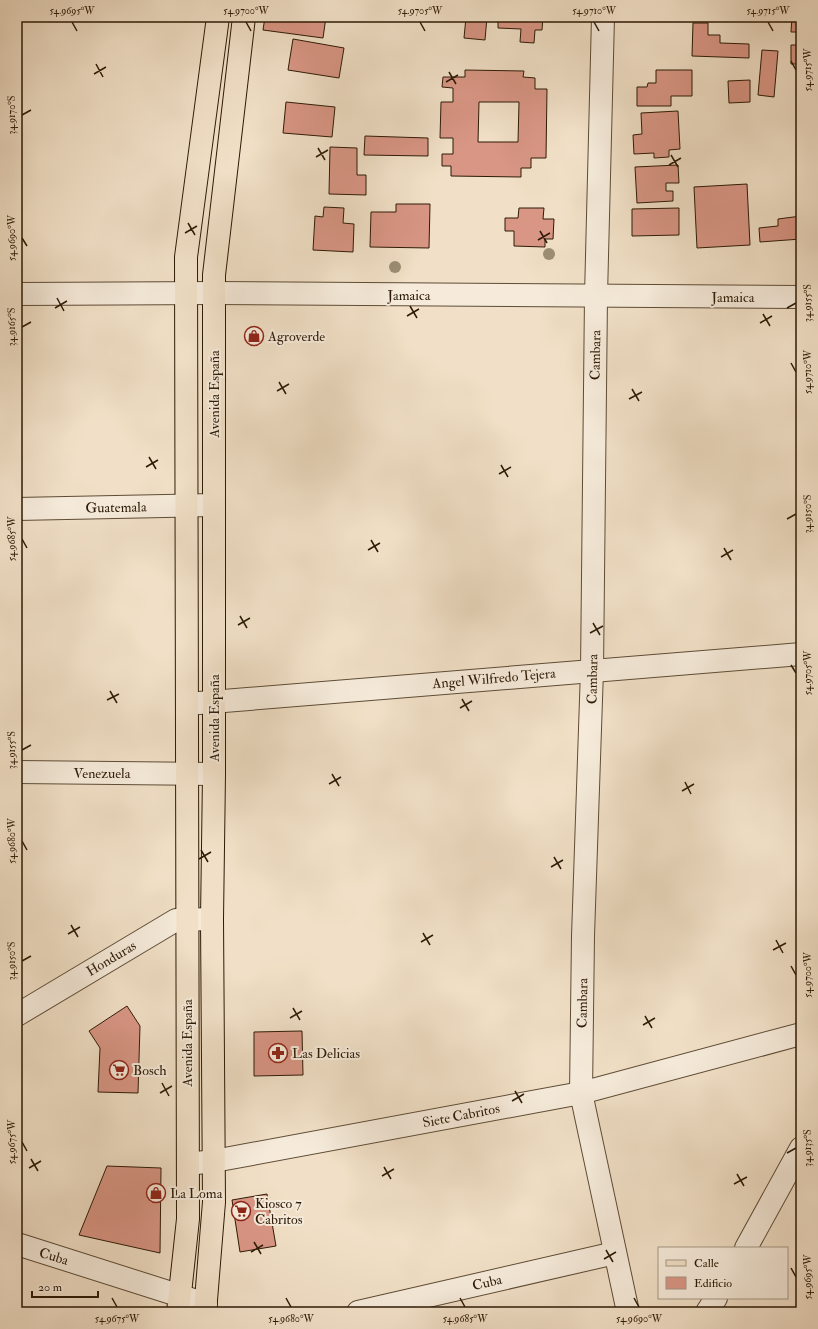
<svg xmlns="http://www.w3.org/2000/svg" width="818" height="1329" font-family="'IM FELL Double Pica',serif">
  <style>
    .building { fill: #d99685; stroke: #2d1a06; fill-rule: evenodd }
    .lines { fill: none; stroke-linecap: round; stroke-linejoin: round }
    .minor-casing { stroke: #5e4c36; stroke-width: 24 }
    .major-casing { stroke: #2d1a06; stroke-width: 24 }
    .minor { stroke: #f6ebdb; stroke-width: 22 }
    .major { stroke: #f1e0c7; stroke-width: 22 }
    .tree { fill: #9c8f75 }
    .ticks { fill: none; stroke: #2d1a06; stroke-width: 1.5 }
    .labels { text-anchor: middle; stroke-width: 4; stroke-linejoin: round; paint-order: stroke }
    .street-label { font-size: 14px; fill: #2d1a06; stroke: #f6ebdb }
    .poi-label { font-size: 14px; fill: #2d1a06; stroke: #f6ebdb; text-anchor: start }
    .neatline { fill: none; stroke: #2d1a06; stroke-width: 1.5 }
    .ticks-label { font-size: 10px; text-anchor: middle; fill: #2d1a06 }
  </style>
  <rect width="100%" height="100%" fill="#f1e0c7"/>
  <filter id="stains"><feTurbulence type="fractalNoise" baseFrequency=".005" numOctaves="4"/><feColorMatrix values="0 0 0 0 .2 0 0 0 0 .09 0 0 0 0 .02 0 0 0 .5 -.17"/></filter>
  <radialGradient id="worn" r=".72"><stop offset=".6" stop-color="#630" stop-opacity="0"/><stop offset="1" stop-color="#630" stop-opacity=".3"/></radialGradient>
  <g class="building">
    <path d="M265,17h61l-3,21 -60,-8z"/>
    <path d="M466,17h21l-2,23 -21,-2z"/>
    <path d="M498,17h45l-1,13h-7l-1,13 -14,-1 1,-13 -23,-1z"/>
    <path d="M792,17h9v47h-10v-19h10v-13h-10z"/>
    <path d="M693,23h15v12h12v8l29,1v14l-57,-2z"/>
    <path d="M293,39l51,9 -5,30 -51,-8z"/>
    <path d="M762,50l16,1 -4,46 -16,-2z"/>
    <path d="M465,70l59,1 -1,6 12,1v11h12l-1,69h-15v10h-10v9l-70,-1v-10h-9v-12h11v-16h-13l1,-36h12v-14l-11,-1 1,-10h22zM479,102h40l-1,40h-40z"/>
    <path d="M656,70h36v26h-21v10h-34v-19h10l1,-4h8z"/>
    <path d="M750,80v22l-21,1 -1,-22z"/>
    <path d="M286,102l49,5 -3,30 -49,-4z"/>
    <path d="M678,111l2,38 -11,1v7l-15,1v-5l-20,1 -1,-19 9,-1 -1,-21z"/>
    <path d="M365,136l63,2v18l-64,-1z"/>
    <path d="M330,147l27,1v27h9v20l-37,-1z"/>
    <path d="M678,165l1,18h-13v8h7v10l-36,2 -2,-36z"/>
    <path d="M747,184l3,61 -53,3 -3,-61z"/>
    <path d="M396,204h34l-1,44 -59,-1 1,-35h25z"/>
    <path d="M324,207l20,1 -1,15 11,1 -1,28 -40,-2 2,-34 8,1z"/>
    <path d="M519,208h25l-1,11h11l-1,20h-8v8l-31,-1v-15h-9v-13h13z"/>
    <path d="M679,208v27l-47,1v-27z"/>
    <path d="M801,216v23l-41,3 -1,-14 19,-2v-7z"/>
    <path d="M127,1006l13,20 -2,67 -40,-1 2,-44 -11,-17z"/>
    <path d="M302,1031l1,44 -49,1v-44z"/>
    <path d="M107,1166l54,2 -1,85 -81,-18z"/>
    <path d="M267,1194l9,52 -36,6 -8,-52z"/>
  </g>
  <g class="lines">
    <g class="minor-casing">
      <g id="minor">
        <path d="M603,17l-7,279 -4,374 -9,266 -2,157 47,219"/>
        <path d="M17,294l197,-1 587,4"/>
        <path d="M17,509l197,-4"/>
        <path d="M187,704l614,-50"/>
        <path d="M17,772l197,2"/>
        <path d="M17,1015l159,-95 36,-1"/>
        <path d="M188,1164l26,-3 367,-68 220,-59"/>
        <path d="M17,1244l189,60"/>
        <path d="M746,1248l55,-100"/>
        <path d="M358,1312l257,-59"/>
        <path d="M707,1312l9,-14"/>
      </g>
    </g>
    <g class="major-casing">
      <g id="major">
        <path d="M178,1312l10,-93 -2,-962 32,-240"/>
        <path d="M205,1312l9,-110 -2,-283 2,-145v-499l30,-258"/>
      </g>
    </g>
    <use href="#minor" class="minor"/>
    <use href="#major" class="major"/>
  </g>
  <g class="tree">
    <circle cx="549" cy="254" r="6"/>
    <circle cx="395" cy="267" r="6"/>
  </g>
  <path class="ticks" d="M72,22l5,9M246,22l5,9M420,22l5,9M594,22l5,9M768,22l5,9M791,61l5,9M96,64l7,13M449,72l7,12M94,74l12,-7M446,82l12,-7M22,115l9,-5M318,148l7,12M671,155l7,12M316,157l12,-7M669,165l12,-7M188,223l7,12M540,231l7,12M185,233l12,-7M22,238l5,8M538,240l12,-7M57,298l7,13M410,306l7,12M55,308l12,-7M787,308l9,-5M763,314l7,12M407,316l12,-7M760,323l12,-7M22,327l9,-5M791,363l5,9M279,382l7,12M632,389l7,12M277,391l12,-7M629,399l13,-7M149,457l7,12M501,465l7,12M146,467l12,-7M499,474l12,-7M787,519l9,-5M22,539l5,9M371,540l7,12M724,548l7,12M368,550l12,-7M721,557l12,-7M240,616l7,12M593,623l7,12M238,625l12,-7M590,633l13,-7M791,665l5,8M110,691l7,12M462,699l7,12M107,700l12,-6M460,708l12,-7M22,750l9,-5M332,774l7,12M685,782l6,12M329,784l12,-7M682,791l12,-7M22,841l5,9M201,850l7,12M554,857l7,12M199,859l12,-7M551,867l12,-7M71,925l7,12M423,933l7,12M68,934l12,-7M776,940l7,13M421,942l12,-7M773,950l13,-7M22,961l9,-5M791,966l5,9M293,1008l7,12M645,1016l7,12M290,1018l12,-7M643,1025l12,-7M162,1083l7,13M515,1091l7,12M160,1093l12,-7M512,1101l12,-7M22,1142l5,9M787,1153l9,-5M31,1159l7,12M384,1167l7,12M29,1168l12,-7M737,1174l7,12M382,1176l12,-7M734,1184l13,-7M254,1242l7,12M606,1250l7,12M251,1252l12,-7M604,1259l12,-7M791,1268l5,9M112,1298l5,9M286,1298l5,9M460,1298l5,9M634,1298l5,9"/>
  <defs>
    <g id="shop-ring" transform="scale(1)"><circle r="9.5" fill="#f6ebdb" stroke="#8f2418" stroke-width="1.5"/><path d="M-5-2.5h2.3a2.7 3.5 0 0 1 5.4 0H5L5.5 6h-11ZM-1.5-2.5h3a1.5 2.3 0 0 0-3 0Z" fill="#8f2418"/></g>
    <g id="pharmacy-ring" transform="scale(1)"><circle r="9.5" fill="#f6ebdb" stroke="#8f2418" stroke-width="1.5"/><path d="M-2-6h4v4h4v4h-4v4h-4v-4h-4v-4h4Z" fill="#8f2418"/></g>
    <g id="supermarket-ring" transform="scale(1)"><circle r="9.5" fill="#f6ebdb" stroke="#8f2418" stroke-width="1.5"/><path d="M-6-5.5h2.5l.6 2H6L4.5 2H-2.5L-4.4-4H-6ZM-1.5 3.2a1.3 1.3 0 1 0 .1 0ZM3 3.2a1.3 1.3 0 1 0 .1 0Z" fill="#8f2418"/></g>
  </defs>
  <g fill-rule="evenodd">
    <use href="#shop-ring" x="254" y="336"/>
    <use href="#pharmacy-ring" x="278" y="1053"/>
    <use href="#supermarket-ring" x="119" y="1070"/>
    <use href="#shop-ring" x="156" y="1193"/>
    <use href="#supermarket-ring" x="241" y="1211"/>
  </g>
  <g class="labels">
    <g class="street-label">
      <text x="409" y="300">Jamaica</text>
      <text x="733" y="302">Jamaica</text>
      <text transform="translate(595 355) rotate(-89)" y="5">Cambara</text>
      <text transform="translate(214 394) rotate(-90)" y="5">Avenida España</text>
      <text transform="translate(116 507) rotate(-1)" y="5">Guatemala</text>
      <text transform="translate(494 678) rotate(-5)" y="5">Angel Wilfredo Tejera</text>
      <text transform="translate(592 679) rotate(-89)" y="5">Cambara</text>
      <text transform="translate(214 718) rotate(-90)" y="5">Avenida España</text>
      <text x="102" y="778">Venezuela</text>
      <text transform="translate(111 958) rotate(-31)" y="5">Honduras</text>
      <text transform="translate(582 1003) rotate(-89)" y="5">Cambara</text>
      <text transform="translate(187 1043) rotate(-90)" y="5">Avenida España</text>
      <text transform="translate(461 1115) rotate(-11)" y="5">Siete Cabritos</text>
      <text transform="translate(54 1256) rotate(17)" y="5">Cuba</text>
      <text transform="translate(487 1282) rotate(-13)" y="5">Cuba</text>
    </g>
    <g class="poi-label">
      <text x="268" y="341">Agroverde</text>
      <text x="292" y="1058">Las Delicias</text>
      <text x="133" y="1075">Bosch</text>
      <text x="170" y="1198">La Loma</text>
      <text x="255" y="1208">Kiosco 7<tspan x="255" dy="16">Cabritos</tspan></text>
    </g>
  </g>
  <rect width="818" height="1329" fill="none" stroke="#f1e0c7" stroke-width="44"/>
  <rect x="658" y="1247" width="130" height="52" fill="#f6ebdb" stroke="#a69786"/>
  <rect x="666" y="1260" width="20" height="6" fill="#f1e0c7" stroke="#a69786"/>
  <text x="694" y="1267" font-size="12" fill="#2d1a06">Calle</text>
  <rect x="666" y="1277" width="20" height="12" fill="#d99685" stroke="#a69786"/>
  <text x="694" y="1287" font-size="12" fill="#2d1a06">Edificio</text>
  <path d="M32 1291v6h66v-6" fill="none" stroke="#2d1a06" stroke-width="2"/>
  <text x="38" y="1291" font-size="12" fill="#2d1a06" stroke="#f6ebdb" stroke-width="3" paint-order="stroke">20 m</text>
  <rect x="22" y="22" width="774" height="1285" class="neatline"/>
  <g class="ticks-label">
    <text x="72" y="14">54.9695°W</text>
    <text x="246" y="14">54.9700°W</text>
    <text x="420" y="14">54.9705°W</text>
    <text x="594" y="14">54.9710°W</text>
    <text x="768" y="14">54.9715°W</text>
    <text transform="translate(807 70) rotate(-90)" y="4">54.9715°W</text>
    <text transform="translate(11 115) rotate(-90)" y="4">34.9170°S</text>
    <text transform="translate(11 238) rotate(-90)" y="4">54.9690°W</text>
    <text transform="translate(807 303) rotate(-90)" y="4">34.9155°S</text>
    <text transform="translate(11 327) rotate(-90)" y="4">34.9165°S</text>
    <text transform="translate(807 372) rotate(-90)" y="4">54.9710°W</text>
    <text transform="translate(807 514) rotate(-90)" y="4">34.9150°S</text>
    <text transform="translate(11 539) rotate(-90)" y="4">54.9685°W</text>
    <text transform="translate(807 673) rotate(-90)" y="4">54.9705°W</text>
    <text transform="translate(11 750) rotate(-90)" y="4">34.9155°S</text>
    <text transform="translate(11 841) rotate(-90)" y="4">54.9680°W</text>
    <text transform="translate(11 961) rotate(-90)" y="4">34.9150°S</text>
    <text transform="translate(807 975) rotate(-90)" y="4">54.9700°W</text>
    <text transform="translate(11 1142) rotate(-90)" y="4">54.9675°W</text>
    <text transform="translate(807 1148) rotate(-90)" y="4">34.9135°S</text>
    <text transform="translate(807 1277) rotate(-90)" y="4">54.9695°W</text>
    <text x="117" y="1322">54.9675°W</text>
    <text x="291" y="1322">54.9680°W</text>
    <text x="465" y="1322">54.9685°W</text>
    <text x="639" y="1322">54.9690°W</text>
  </g>
  <rect width="100%" height="100%" filter="url(#stains)"/>
  <rect width="100%" height="100%" fill="url(#worn)"/>
</svg>
